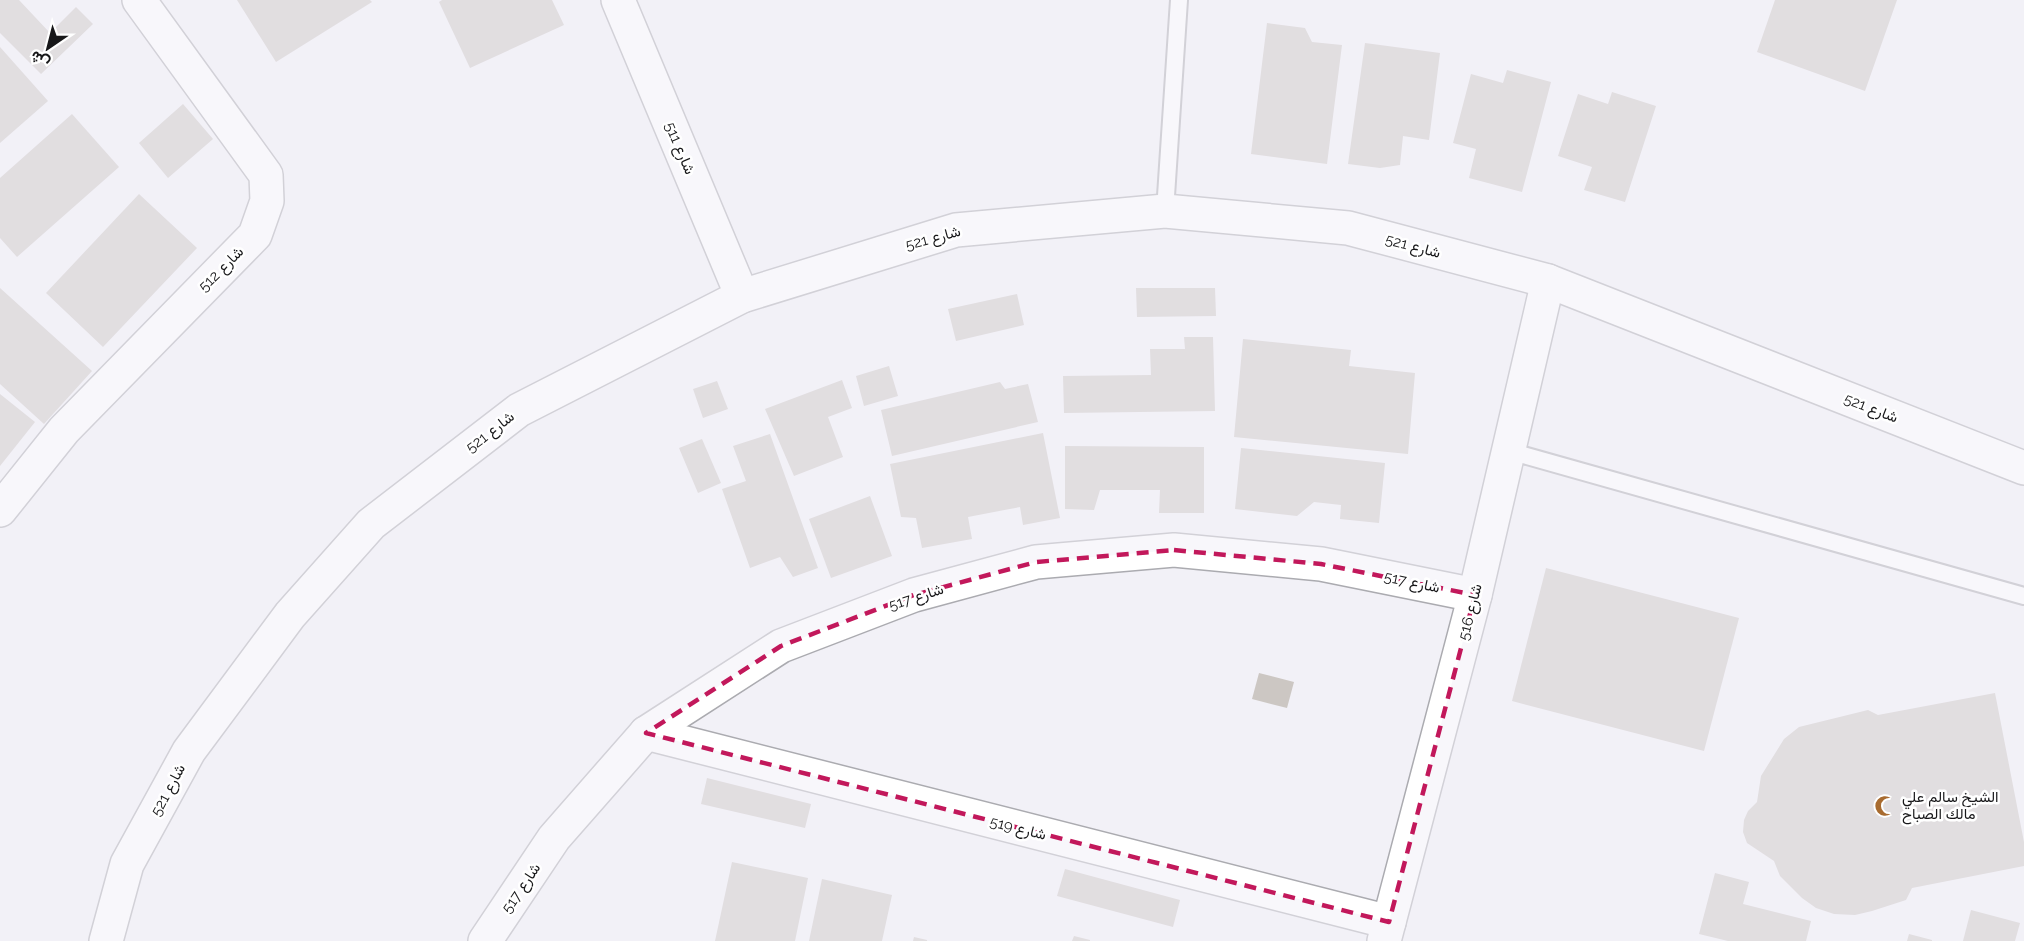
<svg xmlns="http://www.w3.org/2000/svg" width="2024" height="941" font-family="Raleway,Vazirmatn,sans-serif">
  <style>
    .building { fill: #ccc7c3 }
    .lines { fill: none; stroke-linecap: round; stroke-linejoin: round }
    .service-casing { stroke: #ababb0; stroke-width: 20 }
    .minor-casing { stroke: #ababb0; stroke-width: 36 }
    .service { stroke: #fff; stroke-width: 16 }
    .minor { stroke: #fff; stroke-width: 33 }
    .marked { fill: none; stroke: #c2185b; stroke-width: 4.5; stroke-dasharray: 12 8; stroke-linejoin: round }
    .labels { text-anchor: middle; stroke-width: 5; stroke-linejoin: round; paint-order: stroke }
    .street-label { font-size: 15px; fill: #171719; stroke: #fff }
    .poi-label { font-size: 15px; fill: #171719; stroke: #fff; text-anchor: start }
  </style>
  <rect width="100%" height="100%" fill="#f2f1f7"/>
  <g class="building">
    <path d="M0,0h19l31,33 26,-26 17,17 -52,50 -41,-41z"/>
    <path d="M237,0h133l2,2 -96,60z"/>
    <path d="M442,0h110l12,25 -94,43 -31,-66z"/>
    <path d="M1775,0h122l-32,91 -108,-39z"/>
    <path d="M1267,23l38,5 7,14 30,3 -15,119 -76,-10z"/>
    <path d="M1365,43l75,10 -11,87 -26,-4 -3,29 -20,3 -32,-4z"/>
    <path d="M0,47l48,54 -48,42z"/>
    <path d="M1507,70l44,12 -29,110 -53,-14 7,-29 -23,-6 18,-69 32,9z"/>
    <path d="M1612,92l44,14 -31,96 -41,-12 8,-23 -34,-11 20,-62 30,10z"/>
    <path d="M183,104l30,35 -45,39 -29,-35z"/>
    <path d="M72,114l47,53 -102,90 -17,-19v-60z"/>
    <path d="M139,194l58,54 -94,99 -57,-54z"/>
    <path d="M0,288l92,83 -48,53 -44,-40z"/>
    <path d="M1136,288h79l1,28 -79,1z"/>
    <path d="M1017,294l7,31 -68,16 -8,-32z"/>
    <path d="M1184,337h29l2,74 -151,2 -1,-37 88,-1 -1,-26h35z"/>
    <path d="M1243,339l108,11 -2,16 66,7 -7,81 -174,-17z"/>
    <path d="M889,366l9,30 -34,10 -8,-30z"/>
    <path d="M842,380l10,28 -24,9 15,40 -49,19 -29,-67z"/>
    <path d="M717,381l11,28 -25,9 -10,-29z"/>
    <path d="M1000,382l5,7 23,-5 10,38 -146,34 -11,-46z"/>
    <path d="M0,394l35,28 -35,44z"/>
    <path d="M1043,433l17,85 -37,7 -3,-18 -52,10 4,22 -50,9 -6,-30 -15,-1 -11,-53z"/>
    <path d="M770,434l48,134 -25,9 -13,-20 -30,11 -28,-79 24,-8 -13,-35z"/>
    <path d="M702,439l19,44 -23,10 -19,-45z"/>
    <path d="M1065,446l139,1v66h-45l1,-23h-60l-6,20 -29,-1z"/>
    <path d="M1241,448l144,15 -6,60 -39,-4 1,-14 -27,-3 -17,14 -62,-7z"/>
    <path d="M870,496l22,60 -61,22 -22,-59z"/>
    <path d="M1546,568l193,50 -35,133 -192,-50z"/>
    <path d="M1259,673l35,9 -7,26 -35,-9z"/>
    <path d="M1995,693l29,149v24l-112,22 -6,12 -34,11 -17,4 -21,-1 -18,-6 -14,-10 -22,-22 -6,-15 -27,-18 -4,-11 1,-12 4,-9 9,-9 4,-26 23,-37 15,-12 69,-17 10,5z"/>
    <path d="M707,778l104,26 -6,24 -104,-24z"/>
    <path d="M732,862l76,16 -13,63h-80z"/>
    <path d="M1065,869l115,31 -7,27 -116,-31z"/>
    <path d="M1715,873l34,9 -6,22 68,17 -5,20h-78l-29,-7z"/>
    <path d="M822,879l70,16 -10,46h-73z"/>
    <path d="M1971,910l49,13 -5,18h-52z"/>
    <path d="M1909,934l23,6v1h-25z"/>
    <path d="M1074,936l16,4v1h-18z"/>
    <path d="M914,937l13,3v1h-14z"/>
  </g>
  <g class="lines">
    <g class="service-casing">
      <g id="service">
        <path d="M1165,211l14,-211"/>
        <path d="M1509,451l515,145"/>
      </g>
    </g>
    <g class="minor-casing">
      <g id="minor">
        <path d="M618,0l124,296"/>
        <path d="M0,510l64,-80 191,-195 12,-34 -1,-26 -127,-175"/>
        <path d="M646,733l743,189"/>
        <path d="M106,941l21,-77 62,-113 101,-136 81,-91 148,-114 223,-114 214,-66 209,-19 183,17 200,53 476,187"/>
        <path d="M485,941l69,-103 92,-105 135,-87 133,-51 122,-33 138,-12 147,14 154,31"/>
        <path d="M1384,941l91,-346 73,-314"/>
      </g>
    </g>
    <use href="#service" class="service"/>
    <use href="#minor" class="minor"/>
  </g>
  <path d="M0 0H2024V941H0ZM1174,550l147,14 154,31 -86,327 -743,-189 135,-87 133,-51 122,-33z" fill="#f2f1f7" fill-opacity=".55" fill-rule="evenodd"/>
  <path class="marked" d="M1174,550l147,14 154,31 -86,327 -743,-189 135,-87 133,-51 122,-33z"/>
  <defs>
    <g id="mosque-bare" transform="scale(1.62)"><path d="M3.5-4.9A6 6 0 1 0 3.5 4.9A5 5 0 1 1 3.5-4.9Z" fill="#a86b2f" stroke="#fff" stroke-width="2.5" paint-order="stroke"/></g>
  </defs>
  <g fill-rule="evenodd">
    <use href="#mosque-bare" x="1885" y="806"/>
  </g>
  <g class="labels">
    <g class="street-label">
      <text transform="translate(680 148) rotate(67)" y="5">شارع 511</text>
      <text transform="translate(933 238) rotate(-15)" y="5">شارع 521</text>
      <text transform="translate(1413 246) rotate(15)" y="5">شارع 521</text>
      <text transform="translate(221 269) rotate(-45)" y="5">شارع 512</text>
      <text transform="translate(1871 408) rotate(21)" y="5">شارع 521</text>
      <text transform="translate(490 432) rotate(-38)" y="5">شارع 521</text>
      <text transform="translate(1412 582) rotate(12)" y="5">شارع 517</text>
      <text transform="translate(916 597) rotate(-18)" y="5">شارع 517</text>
      <text transform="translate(1470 612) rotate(-76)" y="5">شارع 516</text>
      <text transform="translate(168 790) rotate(-62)" y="5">شارع 521</text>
      <text transform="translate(1018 828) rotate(14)" y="5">شارع 519</text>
      <text transform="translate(521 888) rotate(-56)" y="5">شارع 517</text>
    </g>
    <g class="poi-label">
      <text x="1902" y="802">الشيخ سالم علي<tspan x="1902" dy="17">مالك الصباح</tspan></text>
    </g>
  </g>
  <g transform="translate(48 48) rotate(215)" stroke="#ffffff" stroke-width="4.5" paint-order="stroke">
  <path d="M0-4.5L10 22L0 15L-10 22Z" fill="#171719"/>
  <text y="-9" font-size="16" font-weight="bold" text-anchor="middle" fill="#171719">ش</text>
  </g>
</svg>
